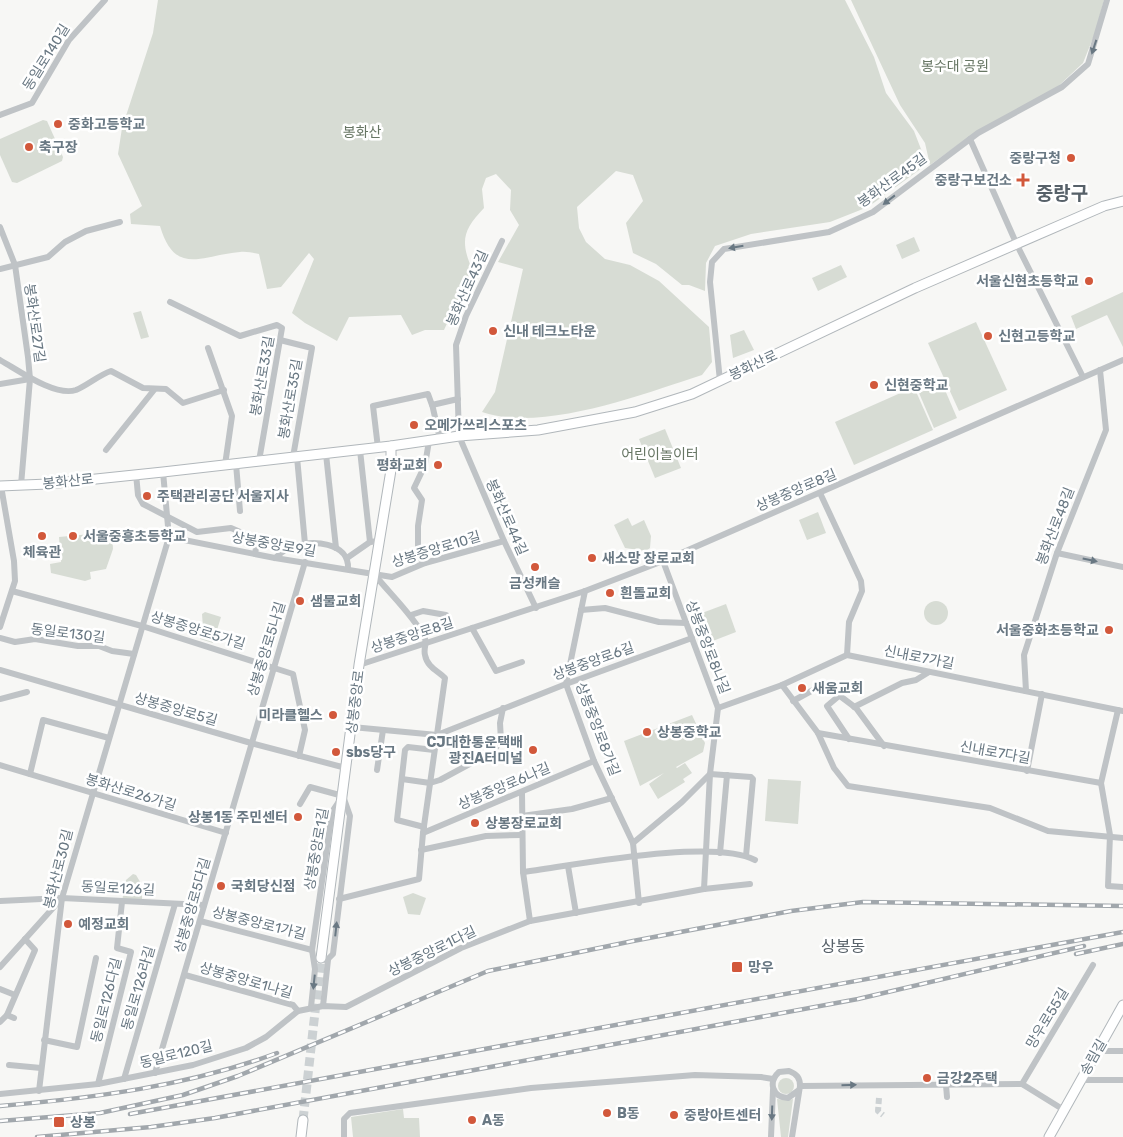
<svg xmlns="http://www.w3.org/2000/svg" width="1123" height="1137" font-family="Rubik,'Noto Sans KR',sans-serif">
  <style>
    .green { fill: #d7dcd4 }
    .lines { fill: none; stroke-linecap: round; stroke-linejoin: round }
    .street-tunnel { stroke: #ccd1d3; stroke-width: 6; stroke-dasharray: 6 3; stroke-linecap: butt }
    .secondary-tunnel { stroke: #ccd1d3; stroke-width: 9; stroke-dasharray: 9 4.5; stroke-linecap: butt }
    .secondary-casing { stroke: #b1b7bb; stroke-width: 11 }
    .street { stroke: #bfc3c6; stroke-width: 6 }
    .secondary { stroke: #fff; stroke-width: 9 }
    .rail-casing { stroke: #a1a7ac; stroke-width: 4.5 }
    .rail { stroke: #fff; stroke-width: 2.5; stroke-dasharray: 8; stroke-linecap: butt }
    .oneway { fill: #697883 }
    .poi-dot { fill: #d2583b; stroke: #fff; stroke-width: 2 }
    .labels { text-anchor: middle; stroke-width: 5; stroke-linejoin: round; paint-order: stroke }
    .street-label { font-size: 14px; fill: #697883; stroke: #fff }
    .park-label { font-size: 14px; fill: #677664; stroke: #fff }
    .poi-label { font-size: 14px; font-weight: bold; fill: #697883; stroke: #fff; text-anchor: start }
    .quarter-label { font-size: 16px; fill: #576169; stroke: #fff }
    .district-label { font-size: 19px; font-weight: bold; fill: #576169; stroke: #fff }
  </style>
  <rect width="100%" height="100%" fill="#f7f7f5"/>
  <g class="green">
    <path d="M158,0h687l29,57 12,36 28,38 12,31 -4,6 -54,39 -38,15 -79,12 -36,12 -9,17 -1,28 -16,-6h-7l-26,-21 -23,-11 -7,-30 17,-22 -10,-26 -17,-4 -39,36 2,21 7,14 19,17 25,6 29,16 50,46 3,35 -10,13c-59,19 -160,58 -220,37l13,-20 28,-123 -25,-7 21,-37 -9,-15 1,-20 -15,-16 -10,4 -4,11 2,19c-21,22 -24,33 -12,61l-28,61h-19l-13,5 -11,-20 -52,2 -12,24 -32,-18 -13,-10 22,-54 -5,-6 -28,34 -14,2 -8,-35c-6,-1 -13,-3 -19,-2 -38,3 -65,25 -80,-26l-29,-2 -1,-10 12,-8 -24,-52 4,-26 31,-95z"/>
    <path d="M851,0h253l-9,33 -12,30 -31,29 -79,42 -43,31 -5,-22 -25,-38z"/>
    <path d="M43,120l4,1 16,36 -1,4 -45,22 -5,-1 -12,-27v-16z"/>
    <path d="M914,237l6,14 -18,8 -6,-14z"/>
    <path d="M841,265l6,12 -29,14 -6,-13z"/>
    <path d="M1123,292v55l-16,-32 -31,14 -5,-13z"/>
    <path d="M141,311l8,26 -8,2 -8,-26z"/>
    <path d="M976,322l31,68 -48,21 -31,-68z"/>
    <path d="M744,330l10,20 -21,8 -3,-23z"/>
    <path d="M942,383l15,35 -23,10 -15,-35z"/>
    <path d="M914,387l19,43 -79,35 -19,-43z"/>
    <path d="M665,429l16,39 -26,10 -16,-39z"/>
    <path d="M818,512l8,21 -19,7 -8,-20z"/>
    <path d="M628,518l4,8 12,-6 7,16 -1,12 -4,3 -21,-3 -11,-23z"/>
    <path d="M112,532l1,17 -7,20 -16,3 1,7 -6,2 -34,-8 -1,-9 11,-2 -2,-25z"/>
    <circle cx="936" cy="613" r="12"/>
    <path d="M726,604l10,28 -31,12 -11,-28z"/>
    <path d="M205,612l16,5 -8,26 -13,-4 3,-11 -1,-14z"/>
    <path d="M692,715l13,28 -2,9 -27,15 1,1 8,-5 7,10 -9,6 2,3 -27,17 -9,-15 15,-11 -24,13 -16,-45z"/>
    <path d="M768,779l33,2 -3,43 -33,-3z"/>
    <path d="M133,874l3,1 6,10v17l-20,-1 4,-21z"/>
    <path d="M413,893l13,5 -6,17 -12,-1 -5,-17z"/>
    <circle cx="786" cy="1086" r="8"/>
    <path d="M777,1099l12,1 4,-1 -5,38h-7z"/>
    <path d="M403,1109l1,9h15l1,19h-67l-2,-20z"/>
  </g>
  <g class="lines">
    <path class="street-tunnel" d="M879,1098l-1,13 5,4"/>
    <path class="secondary-tunnel" d="M303,1120l18,-162"/>
    <g class="secondary-casing">
      <g id="secondary">
        <path d="M0,486l48,-2 115,-12 228,-26 68,-10 79,-6 97,-18 57,-18 223,-106 189,-82 19,-5"/>
        <path d="M321,958l38,-293 32,-195v-24"/>
        <path d="M301,1137l2,-17"/>
        <path d="M1049,1137l74,-132"/>
      </g>
    </g>
    <g class="street">
      <path d="M0,115l32,-12 37,-63 36,-40"/>
      <path d="M970,139l47,106 66,132"/>
      <path d="M0,227l15,38 13,92 2,22 -9,106"/>
      <path d="M502,241l-36,75 -10,29 3,91 45,105 32,67"/>
      <path d="M0,269l48,-12 17,-15 21,-11 34,-9"/>
      <path d="M170,302l70,34 37,-11 5,3 -23,133"/>
      <path d="M280,340l32,8 -19,109"/>
      <path d="M208,348l24,68 -7,49"/>
      <path d="M0,360c18,10 55,37 76,30 12,-5 23,-15 35,-19l32,17 23,1 17,14 41,-13"/>
      <path d="M720,381l-10,-99 2,-20 12,-13 105,-17 44,-20 105,-79 84,-46 26,-23 19,-64"/>
      <path d="M0,384l30,-5"/>
      <path d="M432,404l8,35"/>
      <path d="M378,448l-5,-42 55,-12 4,11 26,-6"/>
      <path d="M106,450l48,-60"/>
      <path d="M360,450l10,92 9,-1"/>
      <path d="M326,454l10,94"/>
      <path d="M297,457l8,87"/>
      <path d="M236,464l4,47"/>
      <path d="M136,474l2,21 5,9 54,28 34,-4 23,10 3,4 -2,12"/>
      <path d="M820,493l41,88 1,10 -13,31 -2,33"/>
      <path d="M169,537l106,21 117,19 33,-14 79,-22"/>
      <path d="M1057,553l66,14"/>
      <path d="M275,558c5,-4 10,-9 16,-11 20,-8 59,-5 57,22"/>
      <path d="M347,558l23,-16"/>
      <path d="M663,561l55,147 -8,66 -6,115"/>
      <path d="M425,563l-7,-7v-30l4,-26 -8,-12 11,-23 4,-24"/>
      <path d="M12,591l130,35 151,48 12,56 -6,26"/>
      <path d="M585,591l-19,93 28,77 39,82 6,60"/>
      <path d="M581,610l24,-2 54,14 27,1"/>
      <path d="M411,615l12,-4 23,4"/>
      <path d="M0,627l15,-46 -1,-20 -13,-75"/>
      <path d="M472,628l24,43 26,-9"/>
      <path d="M0,638l15,4 20,-3 43,7h21l13,5 22,3"/>
      <path d="M359,665l226,-74 78,-30 460,-201"/>
      <path d="M0,670l251,73 95,25"/>
      <path d="M782,685l36,48 16,35 14,18 142,22 58,23 75,7"/>
      <path d="M1026,691l-2,-36 33,-102 49,-123 -6,-60"/>
      <path d="M840,695l-13,11 22,33"/>
      <path d="M0,699l27,-7"/>
      <path d="M793,701l31,-17 32,24 28,38"/>
      <path d="M854,707l48,-24 14,-3 13,-8"/>
      <path d="M718,708l64,-23 65,-30 276,56"/>
      <path d="M1118,710l-17,73 9,52 -2,51 15,1"/>
      <path d="M352,727l85,8 129,-51 126,-46"/>
      <path d="M818,733l283,50"/>
      <path d="M0,765l226,68"/>
      <path d="M377,770l6,-40"/>
      <path d="M1027,771l15,-77"/>
      <path d="M30,774l13,-54 66,18"/>
      <path d="M402,779l28,4 10,-3 52,-28 9,-11 -1,-18 3,-15"/>
      <path d="M522,793l1,79 7,49"/>
      <path d="M300,804l10,-17 33,9"/>
      <path d="M522,816l50,-7 40,-11"/>
      <path d="M424,827l-27,-7 8,-70 3,-3 26,3"/>
      <path d="M423,833l171,-72"/>
      <path d="M633,843l49,-41 28,-28 41,3 2,2 -7,77"/>
      <path d="M421,850l65,-14 35,-1"/>
      <path d="M720,853l7,-78"/>
      <path d="M568,866l8,47"/>
      <path d="M523,872c53,-7 189,-34 232,-12"/>
      <path d="M339,899l80,-20 4,-46 22,-155c-7,-7 -18,-11 -20,-23 -2,-7 3,-12 -1,-19 -13,-23 -33,-41 -50,-62"/>
      <path d="M0,901l62,-3 142,7"/>
      <path d="M200,921l112,29"/>
      <path d="M317,959l10,1 6,-6 17,-138 -7,-20"/>
      <path d="M0,967l61,-68"/>
      <path d="M185,975l108,30 5,6"/>
      <path d="M0,989l15,6"/>
      <path d="M323,1006l5,-46"/>
      <path d="M311,1007l4,-38 -3,-19 20,-138 10,-15"/>
      <path d="M7,1015l7,3"/>
      <path d="M0,1022l7,-7 28,-65 -10,-11"/>
      <path d="M44,1040l33,7 19,-89"/>
      <path d="M1096,1051h27"/>
      <path d="M9,1065l32,3"/>
      <path d="M155,1073l150,-511"/>
      <path d="M124,1079l51,-175"/>
      <path d="M1080,1080h43"/>
      <path d="M98,1084l33,-132 -14,-4 5,-46"/>
      <path d="M1022,1084l71,-119"/>
      <path d="M1022,1084l42,26"/>
      <path d="M946,1085l1,12"/>
      <path d="M800,1086l222,-2"/>
      <path d="M39,1091l23,-193 107,-361 -6,-65"/>
      <path d="M0,1094l98,-10 95,-19 53,-17 20,-11 32,-26 25,-5 23,1 115,-59 69,-27 174,-32 46,-5"/>
      <path d="M344,1137v-18l6,-6 181,-25 164,-13 66,2 12,2"/>
      <path d="M771,1137l2,-47"/>
      <path d="M792,1137l8,-51c0,-8 -3,-12 -11,-15l-10,1c-11,10 -7,25 9,26l11,-8"/>
    </g>
    <use href="#secondary" class="secondary"/>
    <g class="rail-casing">
      <g id="rail">
        <path d="M1076,954l47,-10"/>
        <path d="M0,1106c94,-8 188,-20 277,-53"/>
        <path d="M130,1114l993,-182"/>
        <path d="M0,1121l100,-8 83,-18 55,-19 250,-105 145,-30 158,-30 72,-9 260,4"/>
        <path d="M37,1137l114,-10 64,-9 643,-119 226,-53"/>
      </g>
    </g>
    <use href="#rail" class="rail"/>
  </g>
  <defs><path id="oneway-solid" d="M-6-.8H1V-3.2L6.5 0L1 3.2V.8H-6Z" transform="scale(1.25)"/></defs>
  <g class="oneway">
    <use href="#oneway-solid" transform="translate(1094 47) rotate(108)"/>
    <use href="#oneway-solid" transform="translate(889 200) rotate(142)"/>
    <use href="#oneway-solid" transform="translate(736 247) rotate(170)"/>
    <use href="#oneway-solid" transform="translate(1090 560) rotate(12)"/>
    <use href="#oneway-solid" transform="translate(336 929) rotate(-84)"/>
    <use href="#oneway-solid" transform="translate(314 982) rotate(96)"/>
    <use href="#oneway-solid" transform="translate(849 1085) rotate(-1)"/>
    <use href="#oneway-solid" transform="translate(772 1113) rotate(92)"/>
  </g>
  <g class="poi-dot">
    <circle cx="58" cy="124" r="5"/>
    <circle cx="29" cy="147" r="5"/>
    <circle cx="1071" cy="158" r="5"/>
    <path d="M1020.5 172.5h5v5h5v5h-5v5h-5v-5h-5v-5h5z"/>
    <circle cx="1089" cy="281" r="5"/>
    <circle cx="493" cy="331" r="5"/>
    <circle cx="988" cy="336" r="5"/>
    <circle cx="874" cy="385" r="5"/>
    <circle cx="414" cy="425" r="5"/>
    <circle cx="438" cy="465" r="5"/>
    <circle cx="147" cy="496" r="5"/>
    <circle cx="42" cy="536" r="5"/>
    <circle cx="73" cy="536" r="5"/>
    <circle cx="592" cy="558" r="5"/>
    <circle cx="535" cy="567" r="5"/>
    <circle cx="610" cy="593" r="5"/>
    <circle cx="300" cy="601" r="5"/>
    <circle cx="1109" cy="630" r="5"/>
    <circle cx="802" cy="688" r="5"/>
    <circle cx="333" cy="715" r="5"/>
    <circle cx="647" cy="732" r="5"/>
    <circle cx="533" cy="750" r="5"/>
    <circle cx="336" cy="752" r="5"/>
    <circle cx="298" cy="817" r="5"/>
    <circle cx="475" cy="823" r="5"/>
    <circle cx="221" cy="886" r="5"/>
    <circle cx="68" cy="924" r="5"/>
    <rect x="731" y="961" width="12" height="12" rx="2.5"/>
    <circle cx="927" cy="1078" r="5"/>
    <circle cx="607" cy="1113" r="5"/>
    <circle cx="674" cy="1115" r="5"/>
    <circle cx="472" cy="1120" r="5"/>
    <rect x="53" y="1116" width="12" height="12" rx="2.5"/>
  </g>
  <g class="labels">
    <g class="street-label">
      <text transform="translate(46 57) rotate(-58)" y="5">동일로140길</text>
      <text transform="translate(892 180) rotate(-36)" y="5">봉화산로45길</text>
      <text transform="translate(467 288) rotate(-66)" y="5">봉화산로43길</text>
      <text transform="translate(35 323) rotate(82)" y="5">봉화산로27길</text>
      <text transform="translate(753 365) rotate(-25)" y="5">봉화산로</text>
      <text transform="translate(262 376) rotate(-80)" y="5">봉화산로33길</text>
      <text transform="translate(290 399) rotate(-80)" y="5">봉화산로35길</text>
      <text transform="translate(68 481) rotate(-6)" y="5">봉화산로</text>
      <text transform="translate(796 490) rotate(-23)" y="5">상봉중앙로8길</text>
      <text transform="translate(507 517) rotate(66)" y="5">봉화산로44길</text>
      <text transform="translate(1055 526) rotate(-69)" y="5">봉화산로48길</text>
      <text transform="translate(274 544) rotate(10)" y="5">상봉중앙로9길</text>
      <text transform="translate(436 549) rotate(-17)" y="5">상봉중앙로10길</text>
      <text transform="translate(198 630) rotate(17)" y="5">상봉중앙로5가길</text>
      <text transform="translate(68 633) rotate(7)" y="5">동일로130길</text>
      <text transform="translate(412 635) rotate(-18)" y="5">상봉중앙로8길</text>
      <text transform="translate(708 647) rotate(69)" y="5">상봉중앙로8나길</text>
      <text transform="translate(266 649) rotate(-73)" y="5">상봉중앙로5나길</text>
      <text transform="translate(919 657) rotate(11)" y="5">신내로7가길</text>
      <text transform="translate(593 661) rotate(-20)" y="5">상봉중앙로6길</text>
      <text transform="translate(355 702) rotate(-83)" y="5">상봉중앙로</text>
      <text transform="translate(176 709) rotate(16)" y="5">상봉중앙로5길</text>
      <text transform="translate(598 729) rotate(69)" y="5">상봉중앙로8가길</text>
      <text transform="translate(995 752) rotate(10)" y="5">신내로7다길</text>
      <text transform="translate(504 786) rotate(-23)" y="5">상봉중앙로6나길</text>
      <text transform="translate(131 792) rotate(17)" y="5">봉화산로26가길</text>
      <text transform="translate(316 849) rotate(-80)" y="5">상봉중앙로1길</text>
      <text transform="translate(58 869) rotate(-76)" y="5">봉화산로30길</text>
      <text transform="translate(118 888) rotate(3)" y="5">동일로126길</text>
      <text transform="translate(192 905) rotate(-74)" y="5">상봉중앙로5다길</text>
      <text transform="translate(259 923) rotate(14)" y="5">상봉중앙로1가길</text>
      <text transform="translate(432 951) rotate(-26)" y="5">상봉중앙로1다길</text>
      <text transform="translate(246 980) rotate(16)" y="5">상봉중앙로1나길</text>
      <text transform="translate(138 988) rotate(-74)" y="5">동일로126라길</text>
      <text transform="translate(106 1000) rotate(-76)" y="5">동일로126다길</text>
      <text transform="translate(1047 1018) rotate(-59)" y="5">망우로55길</text>
      <text transform="translate(176 1054) rotate(-14)" y="5">동일로120길</text>
      <text transform="translate(1093 1057) rotate(-60)" y="5">송림길</text>
    </g>
    <g class="park-label">
      <text x="955" y="71">봉수대 공원</text>
      <text x="362" y="137">봉화산</text>
      <text x="660" y="459">어린이놀이터</text>
    </g>
    <g class="poi-label">
      <text x="68" y="129">중화고등학교</text>
      <text x="39" y="152">축구장</text>
      <text x="1061" y="163" text-anchor="end">중랑구청</text>
      <text x="1012" y="185" text-anchor="end">중랑구보건소</text>
      <text x="1079" y="286" text-anchor="end">서울신현초등학교</text>
      <text x="503" y="336">신내 테크노타운</text>
      <text x="998" y="341">신현고등학교</text>
      <text x="884" y="390">신현중학교</text>
      <text x="424" y="430">오메가쓰리스포츠</text>
      <text x="428" y="470" text-anchor="end">평화교회</text>
      <text x="157" y="501">주택관리공단 서울지사</text>
      <text x="83" y="541">서울중흥초등학교</text>
      <text x="42" y="557" text-anchor="middle">체육관</text>
      <text x="602" y="563">새소망 장로교회</text>
      <text x="535" y="588" text-anchor="middle">금성캐슬</text>
      <text x="620" y="598">흰돌교회</text>
      <text x="310" y="606">샘물교회</text>
      <text x="1099" y="635" text-anchor="end">서울중화초등학교</text>
      <text x="812" y="693">새움교회</text>
      <text x="323" y="720" text-anchor="end">미라클헬스</text>
      <text x="657" y="737">상봉중학교</text>
      <text x="523" y="747" text-anchor="end">CJ대한통운택배<tspan x="523" dy="16">광진A터미널</tspan></text>
      <text x="346" y="757">sbs당구</text>
      <text x="288" y="822" text-anchor="end">상봉1동 주민센터</text>
      <text x="485" y="828">상봉장로교회</text>
      <text x="231" y="891">국회당신점</text>
      <text x="78" y="929">예정교회</text>
      <text x="748" y="972">망우</text>
      <text x="937" y="1083">금강2주택</text>
      <text x="617" y="1118">B동</text>
      <text x="684" y="1120">중랑아트센터</text>
      <text x="482" y="1125">A동</text>
      <text x="70" y="1127">상봉</text>
    </g>
    <g class="quarter-label">
      <text x="843" y="952">상봉동</text>
    </g>
    <g class="district-label">
      <text x="1062" y="200">중랑구</text>
    </g>
  </g>
</svg>
